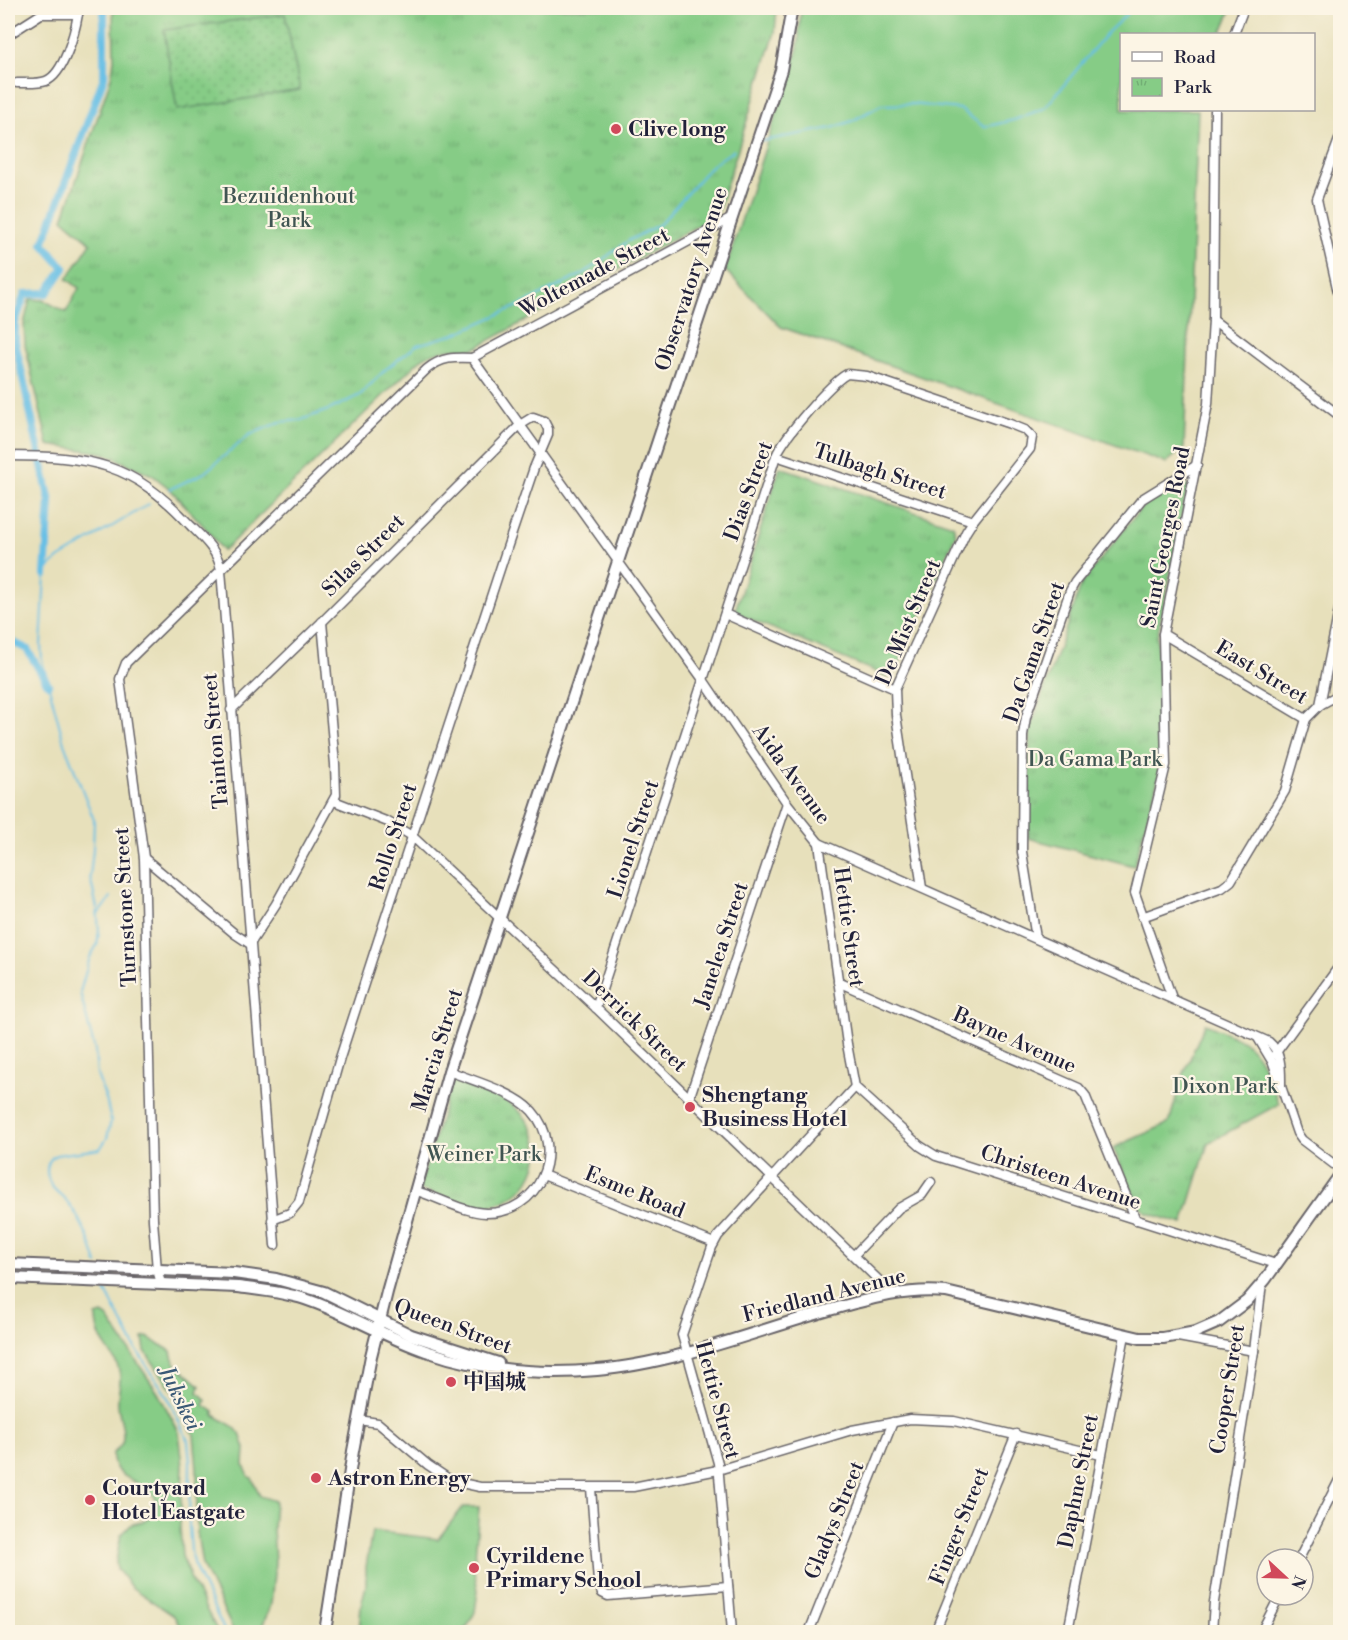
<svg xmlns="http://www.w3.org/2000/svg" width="1348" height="1640" font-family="'Libre Bodoni','Noto Serif SC',serif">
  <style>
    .grass { fill: #86cc86; stroke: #547760; stroke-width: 1.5 }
    .park { fill: url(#park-tufts); stroke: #547760; stroke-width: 1.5 }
    .garden { fill: url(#garden-dots); stroke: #547760; stroke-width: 1.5 }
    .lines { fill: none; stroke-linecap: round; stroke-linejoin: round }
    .stream { stroke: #67bfe5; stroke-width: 2 }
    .canal { stroke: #67bfe5; stroke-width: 8 }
    .street-casing { stroke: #676468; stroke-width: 11 }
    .secondary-casing { stroke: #676468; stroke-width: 14 }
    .street { stroke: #fff; stroke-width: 8 }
    .secondary { stroke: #fff; stroke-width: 10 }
    .poi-dot { fill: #d1495b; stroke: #fcf5e5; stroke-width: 2 }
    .labels { text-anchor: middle; stroke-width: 4.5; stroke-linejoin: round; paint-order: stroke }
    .poi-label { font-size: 21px; font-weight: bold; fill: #22223b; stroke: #fcf5e5; text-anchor: start }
    .park-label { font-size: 21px; fill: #405552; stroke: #fcf5e5 }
    .street-label { font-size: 21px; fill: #22223b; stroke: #fcf5e5 }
    .water-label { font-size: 22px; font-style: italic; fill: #3a5976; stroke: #fcf5e5 }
  </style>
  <defs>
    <pattern id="park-tufts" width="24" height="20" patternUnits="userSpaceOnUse" patternTransform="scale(1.5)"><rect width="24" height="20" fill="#86cc86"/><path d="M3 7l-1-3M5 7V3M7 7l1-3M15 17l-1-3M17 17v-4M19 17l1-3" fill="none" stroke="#73af75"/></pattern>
    <pattern id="garden-dots" width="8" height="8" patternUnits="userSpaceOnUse" patternTransform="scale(1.5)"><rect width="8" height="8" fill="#86cc86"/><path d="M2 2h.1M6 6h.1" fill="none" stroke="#73af75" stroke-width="1.8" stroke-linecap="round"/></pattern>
  </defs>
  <rect width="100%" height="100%" fill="#fcf5e5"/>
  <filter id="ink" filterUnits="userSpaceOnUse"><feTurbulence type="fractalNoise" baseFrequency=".0167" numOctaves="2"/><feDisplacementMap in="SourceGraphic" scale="12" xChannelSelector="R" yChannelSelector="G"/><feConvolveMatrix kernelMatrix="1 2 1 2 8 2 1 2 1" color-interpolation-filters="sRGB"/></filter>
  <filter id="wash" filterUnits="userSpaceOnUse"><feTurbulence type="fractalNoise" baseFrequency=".008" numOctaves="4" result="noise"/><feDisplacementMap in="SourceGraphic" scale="24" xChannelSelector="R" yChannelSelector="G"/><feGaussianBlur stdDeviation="1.35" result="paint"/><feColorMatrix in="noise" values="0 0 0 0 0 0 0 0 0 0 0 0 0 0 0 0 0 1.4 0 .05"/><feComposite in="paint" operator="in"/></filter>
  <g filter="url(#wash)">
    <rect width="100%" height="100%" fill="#e7e0bb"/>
    <g class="grass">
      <path d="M801,8h431l-11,26h-99v76h76l-14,338 -18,15 -385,-136 -56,-57 73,-222z"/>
      <path d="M102,1314l5,3 51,76 21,39 4,34 -3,61 2,29 10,26 26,50h-35l-9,-16 -43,-29 -14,-18 -1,-8 5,-26 11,-11c8,-1 16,-3 21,-10 16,-23 -24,-31 -35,-43 -4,-6 -6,-11 -5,-18 5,-5 10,-8 10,-15 1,-11 -4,-22 -5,-33 -1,-14 5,-24 0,-38 -8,-20 -22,-26 -22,-51z"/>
      <path d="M147,1337l24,14c2,18 18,22 29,35l-2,6 8,8 -2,5 10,7v3l20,12 6,7 5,14 -1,17 5,12 3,1 8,18 15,5 -2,27 2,35 -4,41 -11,28h-26l-32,-67 -5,-32v-64l-3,-34 -20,-42 -29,-42 -2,-13z"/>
      <path d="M463,1507h16l-5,64 4,19 -3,22 -8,15 -5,5h-103l2,-27 5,-19v-19l6,-36 66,8z"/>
    </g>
    <g class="park">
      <path d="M113,8h664l-2,24 -58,183 -243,134c-22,-1 -34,-1 -54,11l-197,191 -15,-20 -38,-42 -18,-14 -49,-22 -55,-8 -23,-100 -1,-21 6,-25 13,1 23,12 13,-24 -12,-9 24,-36 -28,-24 48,-141 3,-18z"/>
      <path d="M780,467l173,58 3,9 -56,128 -5,9 -7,6 -150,-63 -3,-3z"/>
      <path d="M1182,483l5,2v5l-30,147 5,118 -2,17 -26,94 -106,-28 2,-109 52,-146 63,-80z"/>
      <path d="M1205,1024c14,6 32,11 43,21 15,12 24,42 31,59l-71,39 -25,81 -36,-11 -8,-7 -26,-58 56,-25 12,-43z"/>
      <path d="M453,1077c20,10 55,20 69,37 34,37 8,90 -41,93 -13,1 -47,-14 -62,-18z"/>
    </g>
    <path class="garden" d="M285,14l15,76 -123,20 -13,-80z"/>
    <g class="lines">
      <g class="stream">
        <path d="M762,141l70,-13 20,-7 29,-16 31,-1 48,5 24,18 30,-7 31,-12 61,-74 27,-26"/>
        <path d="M170,489l34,-16 45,-38 31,-13 21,-2 30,-11 29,-14 26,-26 31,-24 38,-11 72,-32 56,-28 45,-33 32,-17 52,-59 22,-15"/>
        <path d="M98,914l13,-17"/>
        <path d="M97,1264c-6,-22 -16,-45 -31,-64 -5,-5 -13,-10 -16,-17 -5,-10 -4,-23 6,-28l44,-6 7,-11 4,-17 -5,-22 -9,-24 -2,-24 -15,-59 10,-35 7,-12 2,-14 -2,-23 -7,-31 3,-28 1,-29 -30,-77 -22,-83 -1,-15 4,-71 5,-8 10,-8 89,-54"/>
        <path d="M102,1284l34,65 31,47 21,45 2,21 -1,64 2,25 5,19 29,62"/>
      </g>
      <g class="canal">
        <path d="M45,574l5,-72 -35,-160v-20l10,-28 22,-1 17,-25 -21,-24 61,-167v-69"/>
        <path d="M8,640l19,9 21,35"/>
      </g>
    </g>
  </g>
  <g filter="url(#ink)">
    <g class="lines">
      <g class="street-casing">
        <g id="street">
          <path d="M1234,34l10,-26"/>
          <path d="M8,35l33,-21h37l1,-6"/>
          <path d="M17,83c9,0 21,1 29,-2 18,-7 29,-49 32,-67"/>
          <path d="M1340,137l-23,62 23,102"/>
          <path d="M1213,320l127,96"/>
          <path d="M472,358l232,323 83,122 32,40 450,199c13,11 12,27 12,43"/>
          <path d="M472,358l260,-140"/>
          <path d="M8,456c82,0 124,6 182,69 13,13 28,26 31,45l-95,93 -6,16 24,179 9,362 4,50 4,13"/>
          <path d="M776,456l197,65"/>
          <path d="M725,614l170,75"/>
          <path d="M1163,634l143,85"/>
          <path d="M1320,705l20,-100"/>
          <path d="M231,710l91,-88 198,-197 13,-8 11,4 4,8v6l-14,33 -28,83 -120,365 -46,142 -41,144 -9,11 -18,7"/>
          <path d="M334,801l54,21 24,14 184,172 297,286"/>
          <path d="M819,843l28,201 8,43"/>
          <path d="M144,858l91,76 15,10 26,-40 60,-109 -1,-31 -13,-142"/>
          <path d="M1142,917l80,-29 9,-7 54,-90 21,-72 14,-14 20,-11"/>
          <path d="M1036,938l-14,-86 1,-117 3,-18 44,-126 5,-9 67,-83 55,-34"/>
          <path d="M838,982l241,106 6,7 51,125"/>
          <path d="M1172,998l-37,-105 31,-128 -3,-131 45,-230 5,-84 2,-210"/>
          <path d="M596,1008l180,-552c8,-19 53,-72 71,-82l20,2 143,48 15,6 7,7 -2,12 -57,72 -7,11 -71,157 1,26 26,173"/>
          <path d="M1258,1038l15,25 24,70 5,7 38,29"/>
          <path d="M1275,1054l65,-89"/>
          <path d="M855,1087l65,59 16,10 340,108"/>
          <path d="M689,1099l98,-296"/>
          <path d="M543,1175l171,68"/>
          <path d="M416,1191c22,6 46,21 70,22 53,1 81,-63 46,-102 -17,-19 -59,-30 -83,-40"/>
          <path d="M275,1245l-54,-675 206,-201c15,-12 27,-12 45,-11"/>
          <path d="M854,1255l45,-47 23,-13 9,-13"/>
          <path d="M1178,1337l76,14"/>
          <path d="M359,1420l19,3 50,42 24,16 28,6h153l85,-17 134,-40 58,-11 44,2 147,34"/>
          <path d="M591,1488l7,94 4,11 6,3 120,-10"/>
          <path d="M1299,1559l41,-81"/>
          <path d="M732,1632l-14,-169 -36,-128 30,-88 6,-11 137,-149"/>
          <path d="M809,1632l84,-210"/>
          <path d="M935,1632l81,-198"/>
          <path d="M1068,1632l57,-297"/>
          <path d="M1212,1632l2,-30 40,-251 8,-68"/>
          <path d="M1261,1632l19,-37"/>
        </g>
      </g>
      <g class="secondary-casing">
        <g id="secondary">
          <path d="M8,1264l226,9 42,6 48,13 87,43 87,28"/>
          <path d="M8,1278l230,9c22,3 45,5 67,12 42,14 80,38 121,52 54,19 114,24 171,19 75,-6 156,-38 229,-59 40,-11 78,-23 120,-19l194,46h23l33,-6 23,-10 28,-21 18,-21 75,-105"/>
          <path d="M325,1632l28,-181 18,-95 16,-64 62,-221 332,-1001 11,-62"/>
        </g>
      </g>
      <use href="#street" class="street"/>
      <use href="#secondary" class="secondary"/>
    </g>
  </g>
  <g class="poi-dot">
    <circle cx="616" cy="129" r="6"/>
    <circle cx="690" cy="1107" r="6"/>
    <circle cx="451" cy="1382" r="6"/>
    <circle cx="316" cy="1478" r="6"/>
    <circle cx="90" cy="1500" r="6"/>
    <circle cx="474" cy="1568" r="6"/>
  </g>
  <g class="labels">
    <g class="poi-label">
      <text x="628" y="136">Clive long</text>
      <text x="702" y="1102">Shengtang<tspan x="702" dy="24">Business Hotel</tspan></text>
      <text x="463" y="1389">中国城</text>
      <text x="328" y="1485">Astron Energy</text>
      <text x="102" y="1495">Courtyard<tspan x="102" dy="24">Hotel Eastgate</tspan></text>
      <text x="486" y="1563">Cyrildene<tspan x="486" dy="24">Primary School</tspan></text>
    </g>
    <g class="park-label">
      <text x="289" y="203">Bezuidenhout<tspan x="289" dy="24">Park</tspan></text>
      <text x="1095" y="766">Da Gama Park</text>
      <text x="1225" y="1093">Dixon Park</text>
      <text x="484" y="1161">Weiner Park</text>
    </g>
    <g class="street-label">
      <text transform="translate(594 272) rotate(-28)" y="7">Woltemade Street</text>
      <text transform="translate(691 279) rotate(-72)" y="7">Observatory Avenue</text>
      <text transform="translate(880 471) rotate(18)" y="7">Tulbagh Street</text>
      <text transform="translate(748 491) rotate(-70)" y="7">Dias Street</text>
      <text transform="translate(1165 537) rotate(-79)" y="7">Saint Georges Road</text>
      <text transform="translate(363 555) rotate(-45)" y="7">Silas Street</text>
      <text transform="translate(908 622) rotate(-67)" y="7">De Mist Street</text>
      <text transform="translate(1034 652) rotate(-71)" y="7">Da Gama Street</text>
      <text transform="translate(1262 672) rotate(31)" y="7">East Street</text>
      <text transform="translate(215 741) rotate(-95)" y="7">Tainton Street</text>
      <text transform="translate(792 774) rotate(54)" y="7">Aida Avenue</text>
      <text transform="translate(393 837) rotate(-72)" y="7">Rollo Street</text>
      <text transform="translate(633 839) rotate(-72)" y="7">Lionel Street</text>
      <text transform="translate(125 907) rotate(-93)" y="7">Turnstone Street</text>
      <text transform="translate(849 927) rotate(82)" y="7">Hettie Street</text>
      <text transform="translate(721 945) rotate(-72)" y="7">Janelea Street</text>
      <text transform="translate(635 1021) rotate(44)" y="7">Derrick Street</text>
      <text transform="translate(1015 1040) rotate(24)" y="7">Bayne Avenue</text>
      <text transform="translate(437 1050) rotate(-73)" y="7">Marcia Street</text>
      <text transform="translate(1061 1177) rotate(18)" y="7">Christeen Avenue</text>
      <text transform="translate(635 1192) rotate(22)" y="7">Esme Road</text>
      <text transform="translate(824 1295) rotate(-14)" y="7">Friedland Avenue</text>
      <text transform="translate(453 1326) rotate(20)" y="7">Queen Street</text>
      <text transform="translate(1227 1389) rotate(-81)" y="7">Cooper Street</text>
      <text transform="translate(718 1400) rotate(75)" y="7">Hettie Street</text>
      <text transform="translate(1078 1481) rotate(-79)" y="7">Daphne Street</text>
      <text transform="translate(834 1520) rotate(-68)" y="7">Gladys Street</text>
      <text transform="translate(959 1526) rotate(-68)" y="7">Finger Street</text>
    </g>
    <g class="water-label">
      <text transform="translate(181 1398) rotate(64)" y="8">Jukskei</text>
    </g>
  </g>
  <rect width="1348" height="1640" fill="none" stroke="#fcf5e5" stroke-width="30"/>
  <rect x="1120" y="33" width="195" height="78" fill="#fcf5e5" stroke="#a5a1a1" stroke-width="1.5"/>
  <rect x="1132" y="52" width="30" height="9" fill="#ffffff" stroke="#a5a1a1" stroke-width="1.5"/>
  <text x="1174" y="63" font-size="18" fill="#22223b">Road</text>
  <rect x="1132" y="78" width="30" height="18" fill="url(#park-tufts)" stroke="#a5a1a1" stroke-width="1.5"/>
  <text x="1174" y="93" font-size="18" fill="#22223b">Park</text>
  <g transform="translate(1285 1577) rotate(112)"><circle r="28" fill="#fcf5e5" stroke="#a5a1a1" stroke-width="1.5"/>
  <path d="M0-4.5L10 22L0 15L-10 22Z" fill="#d1495b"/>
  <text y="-9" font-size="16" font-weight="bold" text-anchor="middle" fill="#22223b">N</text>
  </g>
</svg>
